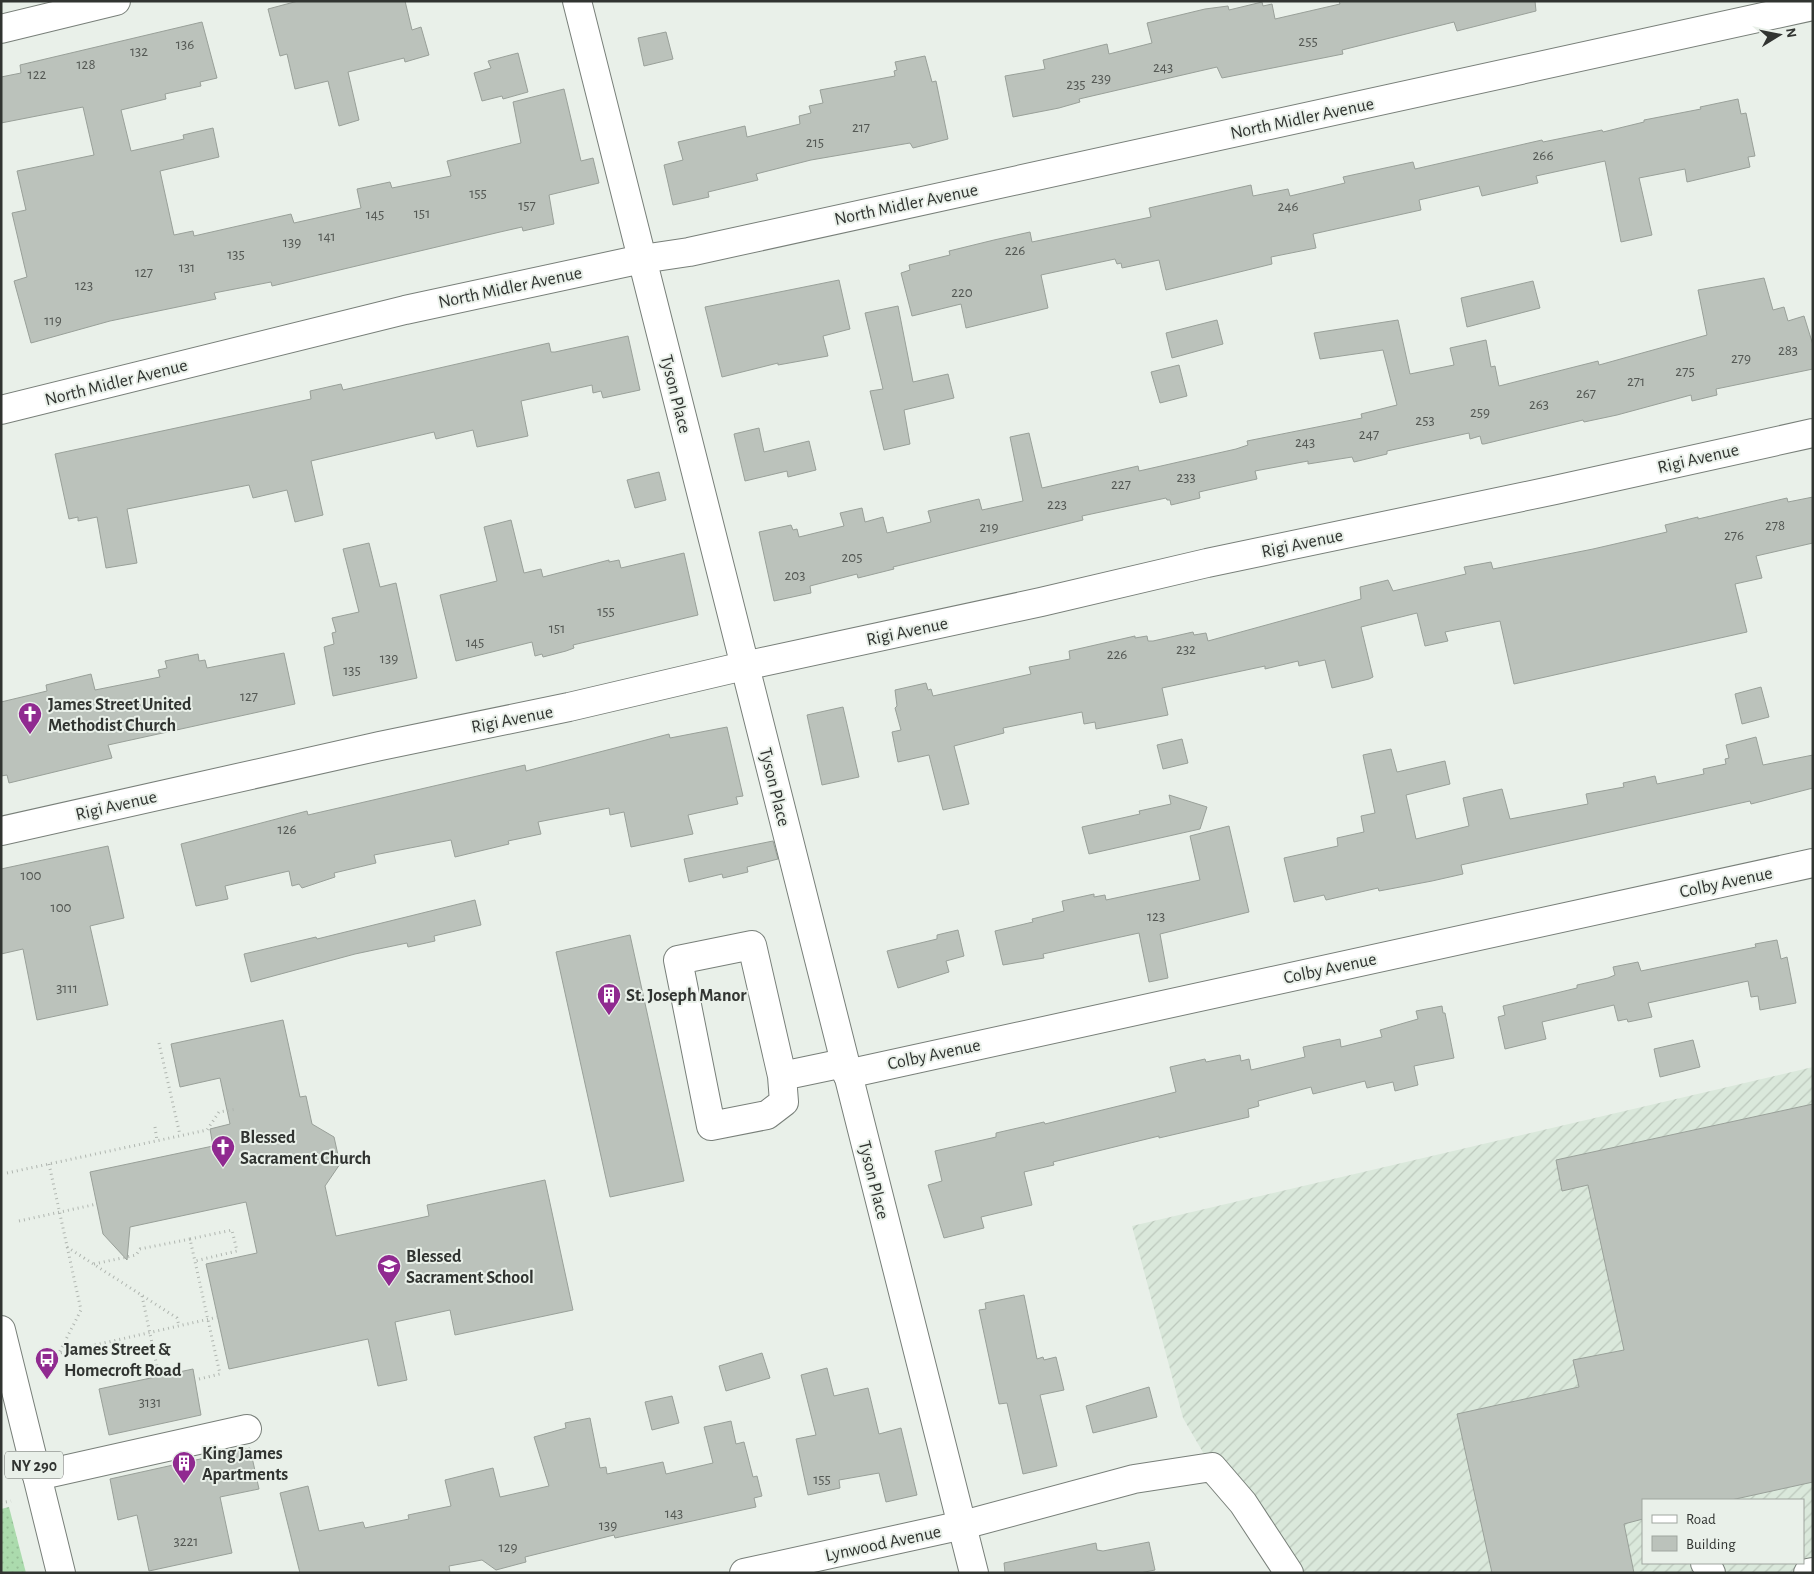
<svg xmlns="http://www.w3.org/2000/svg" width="1814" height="1574" font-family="'Alegreya Sans',sans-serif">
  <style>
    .industrial { fill: url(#industrial-furrows); fill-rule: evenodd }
    .grass { fill: url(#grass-dots) }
    .building { fill: #bbc2bb; stroke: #99a099 }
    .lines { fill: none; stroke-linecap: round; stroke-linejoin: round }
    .minor-casing { stroke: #787f79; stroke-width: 30 }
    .major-casing { stroke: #787f79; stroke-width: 30 }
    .path { stroke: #b0b6b0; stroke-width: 3; stroke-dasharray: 1 4; stroke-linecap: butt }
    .minor { stroke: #fff; stroke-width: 28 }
    .major { stroke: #fff; stroke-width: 28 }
    .labels { text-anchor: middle; stroke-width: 4; stroke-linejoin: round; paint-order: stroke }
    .number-label { font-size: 15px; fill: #545854 }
    .shield { fill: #e9f0e9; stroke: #686c68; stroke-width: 1 }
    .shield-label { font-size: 16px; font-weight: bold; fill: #313431 }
    .street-label { font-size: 18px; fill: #313431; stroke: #e9f0e9 }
    .poi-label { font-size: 18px; font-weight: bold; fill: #313431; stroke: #e9f0e9; text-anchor: start }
  </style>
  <defs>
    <pattern id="industrial-furrows" width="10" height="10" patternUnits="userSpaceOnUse" patternTransform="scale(1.25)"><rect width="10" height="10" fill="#dae8db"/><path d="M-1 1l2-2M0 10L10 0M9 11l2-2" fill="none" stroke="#bcc8bc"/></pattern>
    <pattern id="grass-dots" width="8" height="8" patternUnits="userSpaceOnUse" patternTransform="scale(1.25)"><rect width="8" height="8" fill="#abdbad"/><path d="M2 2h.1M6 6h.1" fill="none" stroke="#94bd95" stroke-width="1.8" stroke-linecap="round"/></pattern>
  </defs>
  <rect width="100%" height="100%" fill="#e9f0e9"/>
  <path class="industrial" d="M1813,1067v506h-540l-90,-155 -51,-192zM1643,1500h160v63h-160z"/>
  <path class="grass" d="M9,1507l17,66h-25v-64z"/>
  <g class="building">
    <path d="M298,1h107l7,29 9,-3 8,28 -24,7 -1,-4 -56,14 11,48 -20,6 -11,-45 -33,8 -8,-35 -7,2 -12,-47z"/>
    <path d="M1339,1h196l1,10 -79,20 -3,-9 -112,28 1,4 -121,24 -5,-11 -138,32 1,3 -21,6 -46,9 -8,-41 40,-7 -2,-9 64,-16 2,10 43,-11 -5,-20 58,-14 23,-3 1,4 33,-8 1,4 9,-2 3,15 65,-15z"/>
    <path d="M202,22l15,56 -17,4 1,4 -36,8 1,5 -45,11 10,41 53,-12 -1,-4 30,-7 6,29 -59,14 14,64 19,-4 1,5 97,-22 3,9 67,-15 -4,-19 33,-7 2,6 59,-12 -4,-15 74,-18 -8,-41 51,-13 17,72 12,-3 6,25 -50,12 5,29 -31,7 -1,-4 -22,5 -228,54 -1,-4 -57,11 2,6 -106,22 -79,22 -17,-62 13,-4 -15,-64 14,-3 -9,-39 77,-16 -11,-48 -82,16v-46l20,-4 -1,-8z"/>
    <path d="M666,32l7,27 -29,7 -6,-28z"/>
    <path d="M518,53l10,39 -25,7 -1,-3 -20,5 -8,-28 17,-5 -3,-7z"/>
    <path d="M925,56l7,26 4,-1 12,58 -35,9 -3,-5 -99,17 -55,14 2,6 -50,12 1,5 -36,8 -9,-40 19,-5 -5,-18 67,-16 2,11 53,-13 -1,-8 12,-3 -2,-7 14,-3 -3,-13 75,-14 -1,-5 3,-1 -2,-8z"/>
    <path d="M1738,99l3,15 5,-1 9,43 -7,1 2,10 -63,15 -2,-13 -46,9 13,57 -31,7 -16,-81 -69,15 2,7 -56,13 -3,-10 -60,14 2,10 -108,24 3,14 -45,9 1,7 -106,26 -7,-30 -37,8 -1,-5 -4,1 -2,-5 -74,16 7,33 -82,20 -5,-24 -49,12 -11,-43 9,-3 -1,-5 41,-10 -1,-4 45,-11 36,-8 2,10 119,-25 -2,-9 102,-23 2,11 35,-7 2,7 55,-13 -2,-6 70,-15 2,7 127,-29 1,2 59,-12 1,2 41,-10v-2l57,-11 -1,-2z"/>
    <path d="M1764,278l9,32 11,-3 4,14 16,-5 9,29v24l-97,20 1,6 -25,6 -1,-6 -74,20 -33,7 -1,-2 -99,24h-2l-2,-8 -10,3 -1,-6 -82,18v3l-33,8 -2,-5 -44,7v-3l-53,10 2,8 -58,13 1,6 -29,7 -1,-5h-3l-1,-2 -84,18 1,4 -190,47 1,2 -36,9 -1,-4 -47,12 1,7 -37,8 -15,-69 32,-7 2,5 4,-1 2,8 45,-11 -4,-13 22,-5 3,14 18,-5 4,16 44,-11 -3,-11 51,-12 3,11 41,-9 -13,-64 19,-4 13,55 96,-22 1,5 97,-22 12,-4 -1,-4 115,-23 -1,-4 36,-9 -14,-55 -63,9 -6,-26 84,-13 12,54 44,-9 -4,-17 36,-8 5,27 4,-1 4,20 99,-25 1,4 108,-30 -9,-45z"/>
    <path d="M839,280l11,49 -27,7 5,20 -50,9v-2l-56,14 -17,-70z"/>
    <path d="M1533,281l7,27 -73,19 -6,-29z"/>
    <path d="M898,306l15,76 35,-8 6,24 -50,12 6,34 -26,6 -14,-59 13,-2 -18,-76z"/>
    <path d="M1217,320l6,24 -51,14 -6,-25z"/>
    <path d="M628,336l12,54 -37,8 -2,-7 -8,2 -1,-8 -71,16 7,35 -51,11 -4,-17 -37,9 -2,-7 -123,29 12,54 -28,7 -8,-32 -34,8 -4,-13 -122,24 10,54 -31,5 -9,-51 -19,4v-4l-9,2 -14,-65 256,-55 -1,-8 31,-7 2,6 206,-47 2,9h4z"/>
    <path d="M1179,365l8,31 -27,7 -9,-31z"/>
    <path d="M759,428l5,24 45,-11 7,29 -28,7 -1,-6 -42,10 -11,-47z"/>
    <path d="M659,472l7,28 -31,8 -8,-28z"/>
    <path d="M1813,497v46l-57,13 6,22 -27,6 12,48 -233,52 -14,-63 -55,11 3,9 -23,5 -8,-33 -56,14 12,50 -4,2 -37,9 -7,-28 -26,6 -1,-5 -33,8v-3l-103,22 6,27 -72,14 -1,-7 -11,2 -2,-12 -79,16 1,5 -50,13 15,58 -26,6 -14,-55 -31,7 -6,-30 9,-2 -6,-22 2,-2 -2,-16 31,-7 2,7 3,-1 2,7 98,-22 -2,-7 41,-8 -1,-8 66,-15v2l12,-2 1,5h5l40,-9 1,3 12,-2 2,8 153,-42 -1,-12 28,-7 5,11 73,-17 -2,-7 27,-5 2,7 100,-20 74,-17 -2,-7 33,-8v2l89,-21 1,4z"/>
    <path d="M511,520l13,53 17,-4 2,8 66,-17v2l10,-2 2,8 63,-15 14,62 -125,30 1,3 -8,3 -23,6 -1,-3 -7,2 -3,-14 -76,19 -16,-66 57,-14 -13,-54z"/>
    <path d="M369,543l11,44 16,-4 21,95 -84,18 -9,-49 10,-3 -2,-11 4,-1 -4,-14 27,-6 -16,-63z"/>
    <path d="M284,653l11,51 -187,41 4,13 -103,25 -2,-8 -6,1v-74l46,-11 -1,-6 45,-11 4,16 65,-13 -2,-7 9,-2 -2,-7 33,-7 1,7 6,-1 2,8z"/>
    <path d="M1761,687l8,30 -27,7 -7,-30z"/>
    <path d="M843,707l16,70 -37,8 -15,-70z"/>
    <path d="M727,727l16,69 -7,1 2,7 -50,11 5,19 -62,13 -7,-35 -14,3 -1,-7 -71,14 3,12 -33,7 1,3 -54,13 -4,-17 -77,15 2,8 -42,10 1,4 -33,11 -3,-4 -7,2 -3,-15 -64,15 3,13 -32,7 -15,-62 126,-33 1,4 217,-50 1,6 143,-37 1,4z"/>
    <path d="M1756,737l7,28 50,-10v33l-62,16 -1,-3 -289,64 2,9 -31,7 -53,10 -1,-3 -52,12 -2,-5 -30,7 -10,-44 54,-12 -1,-8 27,-6 -3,-16 14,-3 -12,-58 28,-6 6,23 48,-11 5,23 -44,11 10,44 53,-13 -6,-28 39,-9 8,30 78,-15 -2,-10 38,-7 -1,-4 32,-7 2,8 47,-10 -1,-5 23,-5 -1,-5 4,-1 -3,-13z"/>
    <path d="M1182,739l6,24 -25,6 -6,-24z"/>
    <path d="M1169,795l38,12 -7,22 -111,25 -7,-27 58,-13 -1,-3 32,-7z"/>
    <path d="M1229,826l20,86 -89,22 8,44 -19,4 -10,-49 -96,21 1,4 -41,7 -8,-34 38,-9 -1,-3 32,-8 -2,-10 32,-7v3l11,-2 1,5 94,-20 -10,-44z"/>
    <path d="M773,841l5,18 -31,8 1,5 -25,6 -1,-4 -33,8 -5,-23z"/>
    <path d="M108,846l16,72 -34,8 18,79 -71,15 -14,-71 -22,5v-85z"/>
    <path d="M475,900l6,25 -47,11 1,5 -27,6 -1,-4 -52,11 -104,28 -7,-28 72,-17 1,2z"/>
    <path d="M958,930l6,26 -18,5 3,11 -51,16 -11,-37 50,-12v-4z"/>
    <path d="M630,935l54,246 -74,16 -54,-245z"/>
    <path d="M1777,940l4,19 6,-2 9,46 -36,7 -2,-14 -7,1 -3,-16 -100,22 4,14 -24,5 -1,-3 -9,2 -4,-16 -72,17 4,17 -41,10 -7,-32 7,-2 -2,-9 74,-18v-3l31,-7 7,-3 -2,-8 25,-5 3,9 115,-24 -1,-3z"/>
    <path d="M1442,1006l1,7h2l9,45 -40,8 4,19 -23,6 -2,-9 -26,6 -2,-7 -52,13 -2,-7 -53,14 1,5 -11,3 1,8 -90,21v-2l-106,26 1,3 -30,7 8,33 -51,12 3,11 -40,10 -16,-53 14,-4 -7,-30 61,-14v-4l48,-11 1,2 131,-32 -6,-25 35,-8 1,3 34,-7 1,6 8,-2 2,11 54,-13 -2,-10 37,-8 1,8 41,-10 -2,-7 38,-11 -2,-8z"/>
    <path d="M283,1020l17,77 6,-1 6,28 22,13 6,27 -15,22 11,50 93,-20 -2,-11 118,-25 28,130 -118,25 -5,-25 -55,12 12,58 -29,6 -10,-47 -139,30 -23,-105 51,-11 -11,-51 -116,25 -3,33 -24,-26 -13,-62 123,-26 -3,-17 20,-5 -10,-46 -40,9 -9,-43z"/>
    <path d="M1693,1040l7,27 -40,10 -6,-28z"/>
    <path d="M1813,1104v378l-82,18h-88v19l-19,5 10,49h-142l-35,-159 122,-27 -6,-27 51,-10 -36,-165 -26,6 -6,-31z"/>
    <path d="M1024,1295l13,64 6,-2 1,3 12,-3 8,33 -24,5 17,71 -34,8 -16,-71 -8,1 -20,-94 7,-1 -1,-6z"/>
    <path d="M762,1353l8,25 -44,13 -7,-25z"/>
    <path d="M827,1368l7,28 34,-8 11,46 22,-6 16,67 -31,7 -7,-29 -40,7 1,8 -32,7 -12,-56 20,-4 -15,-60z"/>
    <path d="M193,1369l8,46 -92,20 -10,-46z"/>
    <path d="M1149,1387l8,30 -64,16 -7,-27z"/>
    <path d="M672,1396l7,27 -27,7 -7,-28z"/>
    <path d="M590,1418l10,50 6,-1 1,7 56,-12 3,12 47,-11 -9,-36 27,-6 5,23 8,-2 9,35 4,-1 5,20 -8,2 2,9 -141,31 -1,-3 -89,22 1,5 -30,8 -14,-10 -33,6 1,7h-150l-20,-80 28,-7 11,45 44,-9 2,6 44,-9 -1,-4 43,-9 -6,-26 48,-12 7,29 49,-11 -15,-49 32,-9 -1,-5z"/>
    <path d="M250,1448l9,41 -39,8 12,56 -83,18 -12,-56 -19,5 -8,-41z"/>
    <path d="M1149,1542l6,28 -15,3h-135l-1,-10 92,-20 1,7 6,1z"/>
  </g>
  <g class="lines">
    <g class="minor-casing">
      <g id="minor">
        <path d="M577,1l397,1572"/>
        <path d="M1,29l115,-28"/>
        <path d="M1,831l379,-85 189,-39 175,-41 297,-64 166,-39 348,-73 258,-57"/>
        <path d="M847,1074l966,-211"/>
        <path d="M782,1076l2,26 -17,13 -56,11 -33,-166 74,-15 30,131 62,-13"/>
        <path d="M37,1476l210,-47"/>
        <path d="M1705,1563l6,10"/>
        <path d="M744,1573l219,-48 171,-46 78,-12 31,36 46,70"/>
        <path d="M1808,1573l5,-1"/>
      </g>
    </g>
    <g class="major-casing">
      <g id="major">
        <path d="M1,410l404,-100 237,-51 47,-7 1124,-246"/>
        <path d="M1,1330l60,243"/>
      </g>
    </g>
    <g class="path">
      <path d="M159,1043l21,92"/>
      <path d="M155,1127l2,14"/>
      <path d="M49,1164l32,146 -22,43"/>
      <path d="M7,1173l200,-43 12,-18 18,-3"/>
      <path d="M19,1221l78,-17"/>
      <path d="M190,1239l42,-9 5,21 -42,10"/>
      <path d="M67,1247l110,71 2,8"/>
      <path d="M94,1264l42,-9 4,-6 50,-10 30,135 -25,6"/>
      <path d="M142,1296l17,80"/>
      <path d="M51,1355l167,-38"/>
      <path d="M1,1503l10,-2"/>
    </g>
    <use href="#minor" class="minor"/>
    <use href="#major" class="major"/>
  </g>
  <defs>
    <g id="church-pin" transform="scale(1.25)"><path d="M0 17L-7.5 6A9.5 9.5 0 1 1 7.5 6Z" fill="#902a90" stroke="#e9f0e9"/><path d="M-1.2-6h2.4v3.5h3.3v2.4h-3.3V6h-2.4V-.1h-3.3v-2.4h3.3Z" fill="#fff"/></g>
    <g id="building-pin" transform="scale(1.25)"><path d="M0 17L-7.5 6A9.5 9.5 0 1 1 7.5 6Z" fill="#902a90" stroke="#e9f0e9"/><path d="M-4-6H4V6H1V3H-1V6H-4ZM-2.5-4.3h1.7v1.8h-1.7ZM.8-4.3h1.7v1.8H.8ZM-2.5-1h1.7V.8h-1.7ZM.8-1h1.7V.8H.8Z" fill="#fff"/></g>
    <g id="school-pin" transform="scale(1.25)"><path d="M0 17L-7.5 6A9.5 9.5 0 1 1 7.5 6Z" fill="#902a90" stroke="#e9f0e9"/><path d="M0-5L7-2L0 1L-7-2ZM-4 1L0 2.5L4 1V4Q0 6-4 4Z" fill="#fff"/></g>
    <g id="bus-pin" transform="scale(1.25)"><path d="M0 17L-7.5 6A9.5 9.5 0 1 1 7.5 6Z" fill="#902a90" stroke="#e9f0e9"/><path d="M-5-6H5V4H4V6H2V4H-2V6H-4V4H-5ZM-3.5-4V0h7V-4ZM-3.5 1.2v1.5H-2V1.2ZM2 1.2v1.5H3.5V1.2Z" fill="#fff"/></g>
  </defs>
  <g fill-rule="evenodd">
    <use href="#church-pin" x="30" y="714"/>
    <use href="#building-pin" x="609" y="995"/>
    <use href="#church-pin" x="223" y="1147"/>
    <use href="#school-pin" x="389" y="1266"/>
    <use href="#bus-pin" x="47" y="1359"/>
    <use href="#building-pin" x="184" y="1463"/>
  </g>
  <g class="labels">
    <g class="number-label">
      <text x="1308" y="46">255</text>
      <text x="185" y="49">136</text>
      <text x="139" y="56">132</text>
      <text x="86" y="69">128</text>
      <text x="1163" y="72">243</text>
      <text x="37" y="79">122</text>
      <text x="1101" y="83">239</text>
      <text x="1076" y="89">235</text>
      <text x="861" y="132">217</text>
      <text x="815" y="147">215</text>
      <text x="1543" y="160">266</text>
      <text x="478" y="198">155</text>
      <text x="527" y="210">157</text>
      <text x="1288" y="211">246</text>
      <text x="422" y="218">151</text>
      <text x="375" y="219">145</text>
      <text x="327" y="241">141</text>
      <text x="292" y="247">139</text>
      <text x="1015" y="255">226</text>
      <text x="236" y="259">135</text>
      <text x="187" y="272">131</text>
      <text x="144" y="277">127</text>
      <text x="84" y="290">123</text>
      <text x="962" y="297">220</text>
      <text x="53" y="325">119</text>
      <text x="1788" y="355">283</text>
      <text x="1741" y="363">279</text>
      <text x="1685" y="376">275</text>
      <text x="1636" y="386">271</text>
      <text x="1586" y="398">267</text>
      <text x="1539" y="409">263</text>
      <text x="1480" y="417">259</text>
      <text x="1425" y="425">253</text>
      <text x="1369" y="439">247</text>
      <text x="1305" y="447">243</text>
      <text x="1186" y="482">233</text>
      <text x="1121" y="489">227</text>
      <text x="1057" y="509">223</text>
      <text x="1775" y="530">278</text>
      <text x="989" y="532">219</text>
      <text x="1734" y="540">276</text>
      <text x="852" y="562">205</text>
      <text x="795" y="580">203</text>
      <text x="606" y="616">155</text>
      <text x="557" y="633">151</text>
      <text x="475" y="647">145</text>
      <text x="1186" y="654">232</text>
      <text x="1117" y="659">226</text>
      <text x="389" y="663">139</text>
      <text x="352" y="675">135</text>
      <text x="249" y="701">127</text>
      <text x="287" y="834">126</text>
      <text x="31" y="880">100</text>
      <text x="61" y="912">100</text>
      <text x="1156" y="921">123</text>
      <text x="67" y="993">3111</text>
      <text x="150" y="1407">3131</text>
      <text x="822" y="1484">155</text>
      <text x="674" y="1518">143</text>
      <text x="608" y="1530">139</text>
      <text x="186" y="1546">3221</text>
      <text x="508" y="1552">129</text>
    </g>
    <rect class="shield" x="5" y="1451.5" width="58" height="27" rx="4"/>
    <g class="shield-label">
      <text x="34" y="1471">NY 290</text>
    </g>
    <g class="street-label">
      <text transform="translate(1302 118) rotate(-12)" y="6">North Midler Avenue</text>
      <text transform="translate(906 204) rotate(-12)" y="6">North Midler Avenue</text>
      <text transform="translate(510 287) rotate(-12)" y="6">North Midler Avenue</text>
      <text transform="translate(116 382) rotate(-14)" y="6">North Midler Avenue</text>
      <text transform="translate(676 394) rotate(76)" y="6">Tyson Place</text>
      <text transform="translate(1698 458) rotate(-13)" y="6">Rigi Avenue</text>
      <text transform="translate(1302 543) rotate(-12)" y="6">Rigi Avenue</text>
      <text transform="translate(907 631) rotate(-12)" y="6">Rigi Avenue</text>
      <text transform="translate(512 719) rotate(-11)" y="6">Rigi Avenue</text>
      <text transform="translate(775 787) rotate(76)" y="6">Tyson Place</text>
      <text transform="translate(116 805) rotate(-13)" y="6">Rigi Avenue</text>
      <text transform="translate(1726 882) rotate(-12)" y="6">Colby Avenue</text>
      <text transform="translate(1330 968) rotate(-12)" y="6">Colby Avenue</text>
      <text transform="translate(934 1054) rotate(-12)" y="6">Colby Avenue</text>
      <text transform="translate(874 1180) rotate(76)" y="6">Tyson Place</text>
      <text transform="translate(883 1543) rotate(-12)" y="6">Lynwood Avenue</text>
    </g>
    <g class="poi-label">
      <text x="48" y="710">James Street United<tspan x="48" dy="21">Methodist Church</tspan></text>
      <text x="626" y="1001">St. Joseph Manor</text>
      <text x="240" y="1143">Blessed<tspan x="240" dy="21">Sacrament Church</tspan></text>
      <text x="406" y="1262">Blessed<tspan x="406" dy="21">Sacrament School</tspan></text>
      <text x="64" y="1355">James Street &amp;<tspan x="64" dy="21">Homecroft Road</tspan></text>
      <text x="202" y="1459">King James<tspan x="202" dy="21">Apartments</tspan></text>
    </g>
  </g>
  <rect width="1814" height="1574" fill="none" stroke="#313431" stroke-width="5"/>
  <rect x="1642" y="1499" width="162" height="65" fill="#e9f0e9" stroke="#9fa59f"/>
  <rect x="1652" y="1515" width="25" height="8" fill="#ffffff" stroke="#9fa59f"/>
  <text x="1686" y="1524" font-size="15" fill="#313431">Road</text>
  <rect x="1652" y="1536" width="25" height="15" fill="#bbc2bb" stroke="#9fa59f"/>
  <text x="1686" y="1549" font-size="15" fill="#313431">Building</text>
  <g transform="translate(1779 35) rotate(80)" stroke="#e9f0e9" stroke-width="4" paint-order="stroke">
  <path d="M0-4L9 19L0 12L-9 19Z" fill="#313431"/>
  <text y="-8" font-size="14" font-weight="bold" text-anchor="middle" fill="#313431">N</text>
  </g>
</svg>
